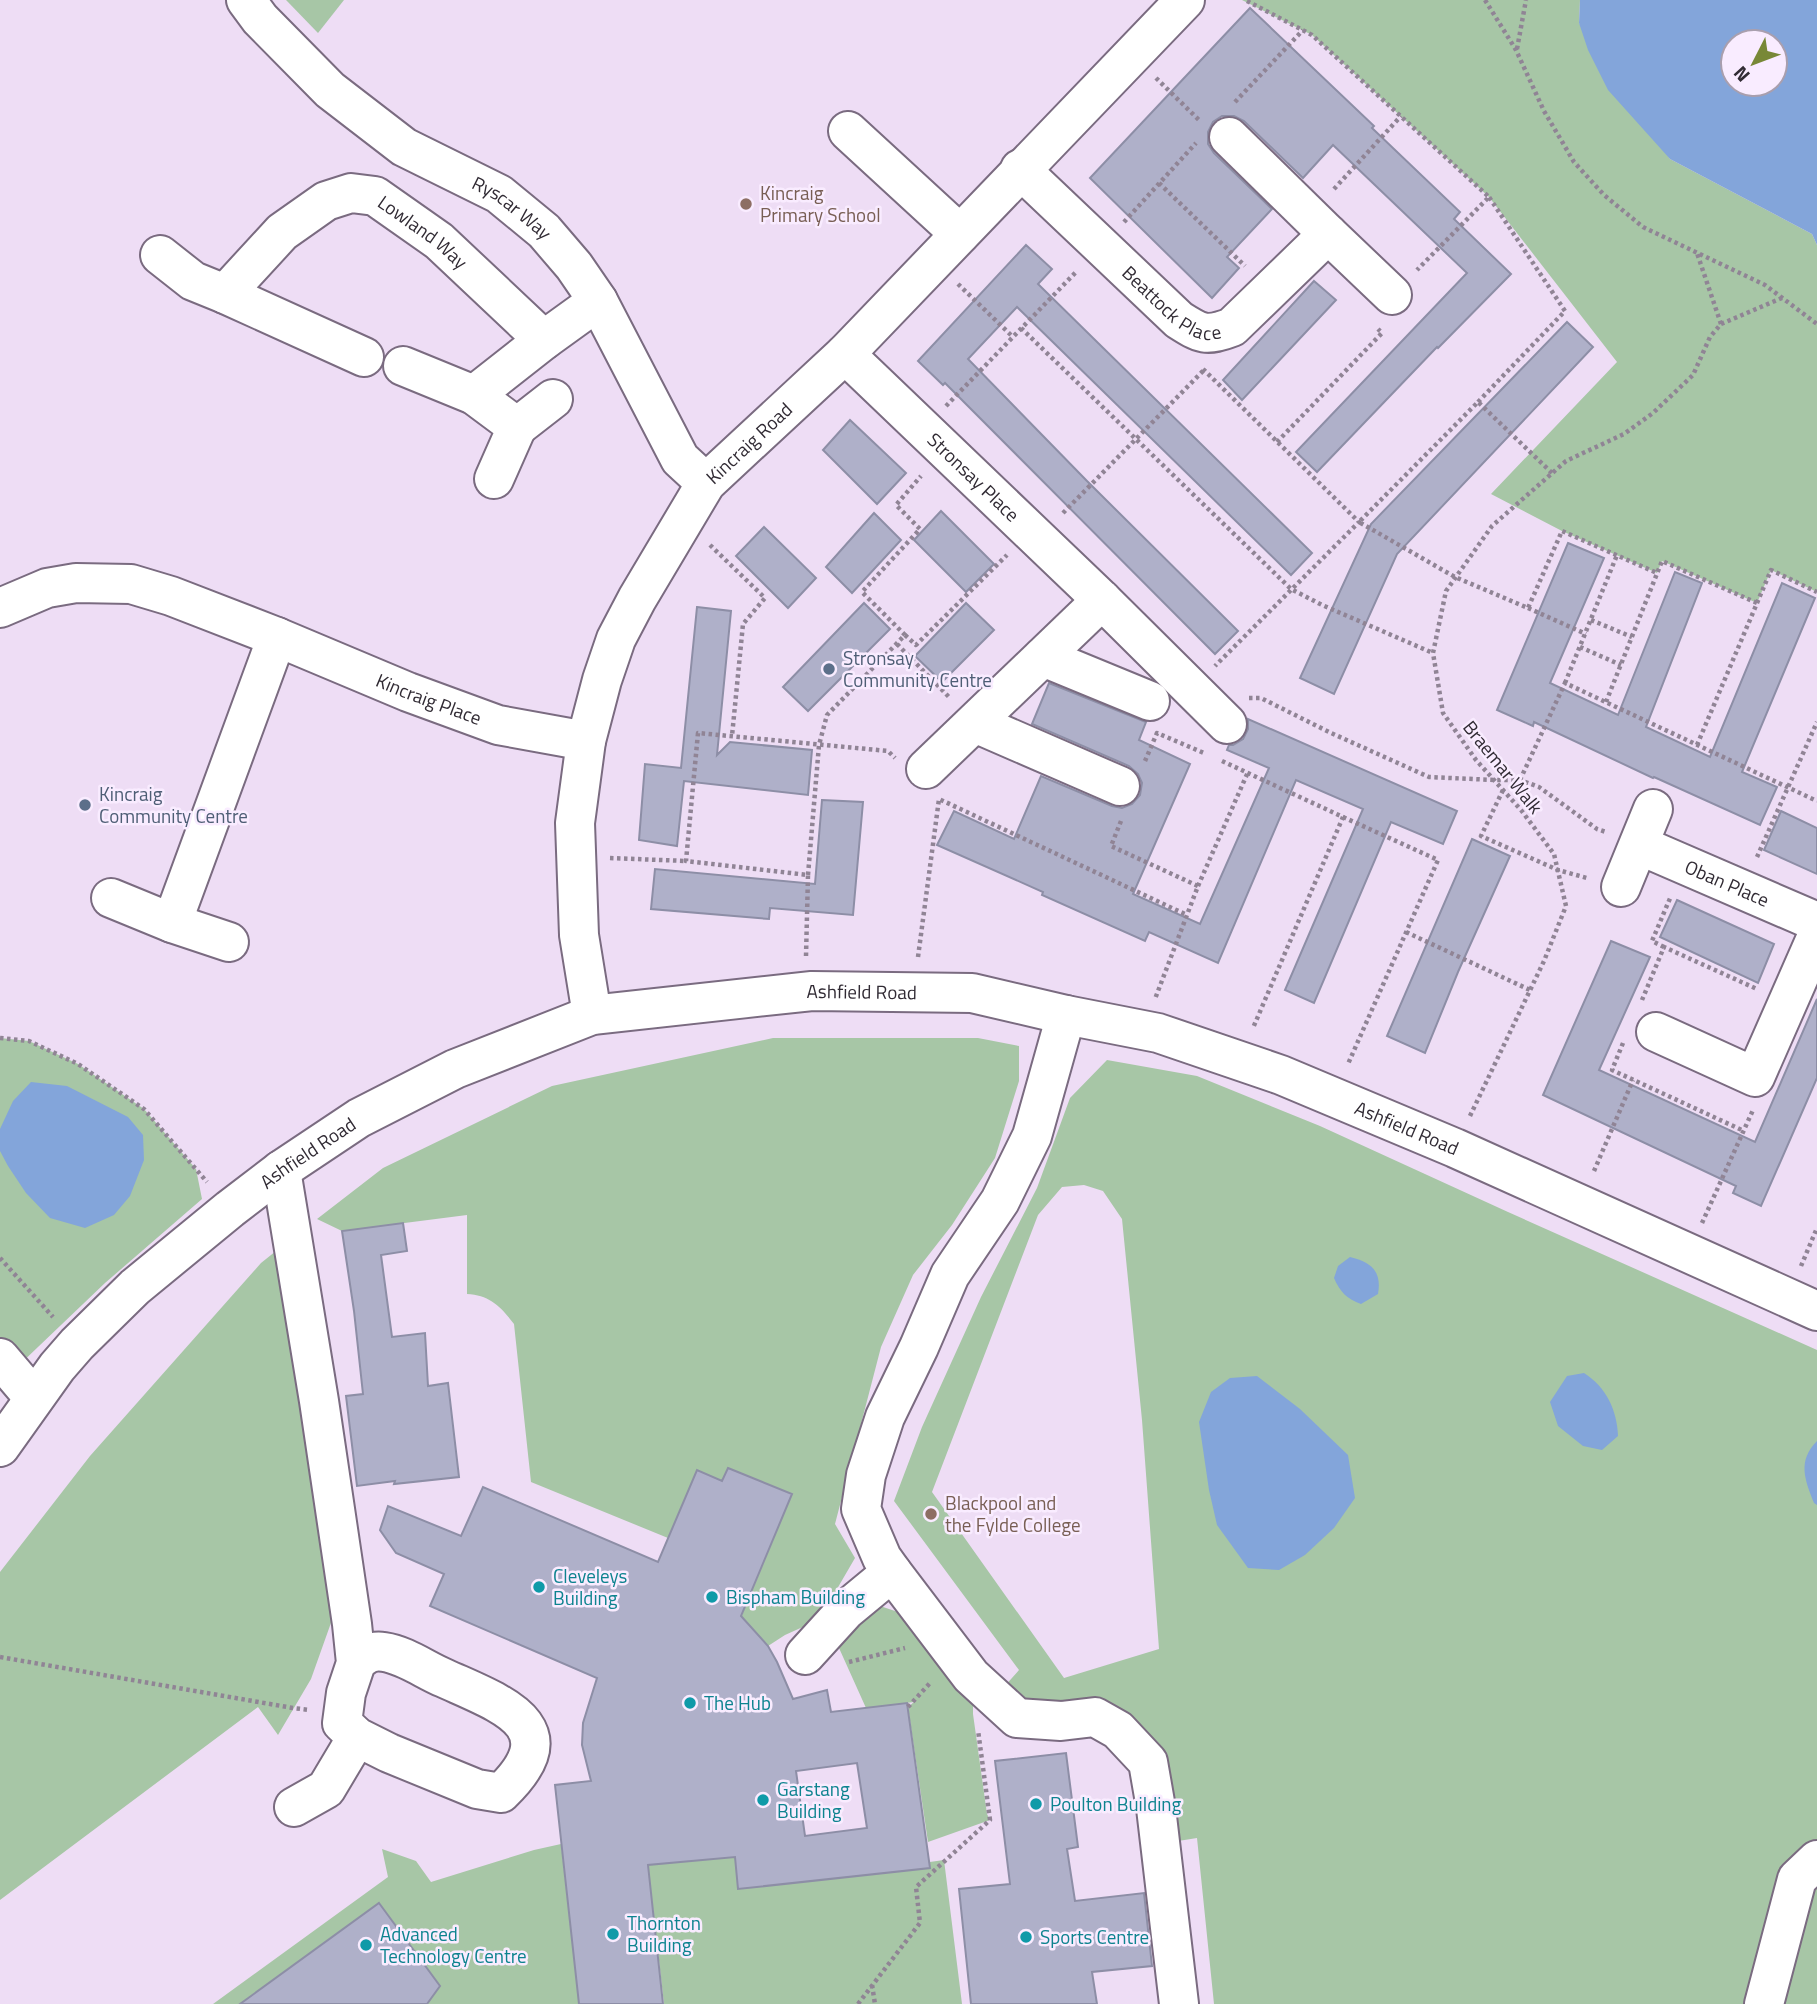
<svg xmlns="http://www.w3.org/2000/svg" width="1817" height="2004" font-family="'Titillium Web',sans-serif">
  <style>
    .green { fill: #a7c6a6; fill-rule: evenodd }
    .water { fill: #83a5da; fill-rule: evenodd }
    .building { fill: #afb0c9; stroke: #8d8ea6; stroke-width: 2; fill-rule: evenodd }
    .lines { fill: none; stroke-linecap: round; stroke-linejoin: round }
    .minor-casing { stroke: #7a6b80; stroke-width: 42 }
    .path { stroke: #908495; stroke-width: 4.5; stroke-dasharray: 3.5 3.5; stroke-linecap: butt }
    .minor { stroke: #fff; stroke-width: 38 }
    .education-dot { fill: #8d6e63; stroke: #f9ecff; stroke-width: 2.5 }
    .service-dot { fill: #5c6f8a; stroke: #f9ecff; stroke-width: 2.5 }
    .culture-dot { fill: #0f9aa8; stroke: #f9ecff; stroke-width: 2.5 }
    .labels { text-anchor: middle; stroke-width: 5; stroke-linejoin: round; paint-order: stroke }
    .education-label { font-size: 19px; fill: #785e54; stroke: #f9ecff; text-anchor: start }
    .street-label { font-size: 19px; fill: #312b34; stroke: #f9ecff }
    .service-label { font-size: 19px; fill: #4e5e75; stroke: #f9ecff; text-anchor: start }
    .culture-label { font-size: 19px; fill: #0d838f; stroke: #f9ecff; text-anchor: start }
  </style>
  <rect width="100%" height="100%" fill="#eeddf5"/>
  <g class="green">
    <path d="M286,0h58l-26,33z"/>
    <path d="M1242,0h338l-1,23 91,136 142,75 5,11v347l-46,-22 -14,33 -95,-42 -5,12 -95,-42 -71,-37 126,-132 -128,-165 -177,-162z"/>
    <path d="M0,1038l29,3 49,23 66,45 52,60 6,30 -97,84 -89,85 -16,-19z"/>
    <path d="M773,1038h205l41,8v35l-24,77 -43,67 -39,50 -32,72 -46,177 20,34 -25,43 -25,25 -20,9 -17,11 -28,-26 52,-126 -64,-26 -6,13 -25,-10 -29,67 -137,-56 -17,-158c-13,-17 -24,-29 -47,-30v-79l-125,16 -25,-12 66,-51 169,-82z"/>
    <path d="M1107,1060l90,16 123,50 188,86 309,138v654h-603l-17,-166 -25,4 -61,-137 -28,-6 -28,4 -25,1 -27,-16 16,-18 -125,-169 28,-74 59,-130 56,-109 33,-90zM1084,1185l19,6 19,28 20,201 17,229 -95,29 -132,-186 106,-277 24,-28z"/>
    <path d="M281,1247l38,292 7,11 6,70 -21,59 -33,56 -20,-28 -258,193v-328l90,-116 171,-193z"/>
    <path d="M880,1606l24,8 69,83v17l14,100 3,6 -62,22 -20,-135 6,-5 -48,6 -27,-60 23,-30z"/>
    <path d="M561,1844l18,160h-366l175,-127 -6,-28 34,12 15,21 103,-32z"/>
    <path d="M735,1857l3,32 206,-29 18,144h-298l-16,-139z"/>
  </g>
  <g class="water">
    <path d="M1580,0h237v245l-5,-11 -142,-75 -62,-69 -20,-40 -9,-27zM1733,42h42v42h-42z"/>
    <path d="M31,1082l36,4 61,31 15,18 1,25 -14,36 -16,19 -29,13 -35,-10 -24,-25 -18,-27 -8,-15v-22l13,-28z"/>
    <path d="M1350,1257c21,5 32,14 28,37l-17,10c-14,-5 -21,-12 -27,-26l4,-12z"/>
    <path d="M1584,1373c22,14 33,37 34,63l-16,14 -19,-4 -25,-20 -8,-24 17,-26z"/>
    <path d="M1257,1376l43,33 48,46 7,43 -21,30 -29,27 -26,15 -31,-2 -31,-43 -8,-35 -10,-68 12,-30 19,-14z"/>
    <path d="M1817,1441v64l-3,-2c-9,-23 -17,-42 3,-62z"/>
  </g>
  <g class="building">
    <path d="M1250,8l124,118 -2,2 88,84 -6,7 57,55 -73,74 -1,-1 -120,125 -21,-20 171,-179 -134,-128 -30,33 -59,-57 -10,-5h-12l-9,6 -5,10v12l6,9 58,56 -45,48 12,11 -27,30 -122,-120z"/>
    <path d="M1026,245l26,24 -14,15 274,269 -21,22 -274,-268 -49,52 119,122 151,150 -23,23 -270,-271 -2,2 -25,-24z"/>
    <path d="M1314,281l22,19 -94,100 -19,-20z"/>
    <path d="M1567,322l26,25 -196,207 -63,140 -34,-16 71,-154z"/>
    <path d="M850,420l56,53 -29,31 -54,-54z"/>
    <path d="M941,511l53,53 -28,28 -52,-52z"/>
    <path d="M874,513l27,27 -49,53 -26,-26z"/>
    <path d="M764,527l52,51 -28,30 -52,-52z"/>
    <path d="M1568,543l36,15 -54,125 68,32 57,-143 27,11 -56,144 64,30 72,-174 33,15 -73,174 35,15 -17,38 -106,-48 -1,1 -119,-56 -1,4 -36,-16z"/>
    <path d="M864,603l26,26 -82,82 -25,-24z"/>
    <path d="M966,603l28,27 -52,52 -27,-26z"/>
    <path d="M697,607l34,4 -14,144 13,-13 82,8 -4,45 -124,-14 -7,65 -38,-6 6,-76 36,4z"/>
    <path d="M1049,683l97,39 -7,18 51,24 -57,130 67,30 69,-156 -42,-18 2,-5h4l10,-6 5,-10v-10l209,92 -14,33 -52,-22 -77,181 -29,-13 78,-181 -67,-29 -78,183 -69,-31 -4,9 -103,-46 1,-3 -106,-47 17,-34 60,28 27,-63 71,30 10,2 10,-4 8,-9 2,-12 -4,-9 -9,-8 -97,-42z"/>
    <path d="M822,800l41,2 -10,113 -83,-7 -1,11 -118,-10 4,-40 160,15z"/>
    <path d="M1781,811l36,17v46l-53,-24z"/>
    <path d="M1472,839l38,17 -52,116 -33,81 -38,-17z"/>
    <path d="M1677,900l97,44 -16,39 -98,-46z"/>
    <path d="M1611,941l39,16 -51,113 156,72 62,-143v79l-56,128 -28,-13 3,-7 -193,-91z"/>
    <path d="M403,1223l4,28 -26,4 11,82 33,-4 3,53 20,-3 11,94 -65,7 1,-3 -38,5 -11,-90 17,-2 -9,-83 -12,-80z"/>
    <path d="M728,1468l64,26 -51,122 27,30 9,16 16,37 34,-9 4,22 76,-9 23,165 -192,21 -3,-32 -87,8 15,139h-84l-24,-219 36,-4 -9,-36 1,-22 14,-45 -167,-72 14,-32 -48,-21 -16,-23 8,-24 73,30 22,-49 175,75 39,-92 25,11zM857,1763l10,65 -62,8 -9,-65z"/>
    <path d="M1066,1753l12,94 -11,2 8,52 69,-8 8,73 -60,6 5,32h-126l-12,-115 51,-5 -15,-123z"/>
    <path d="M379,1903l61,83 -13,18h-187z"/>
  </g>
  <g class="lines">
    <g class="minor-casing">
      <g id="minor">
        <path id="s1" d="M246,0l14,19 70,71 74,57 95,47 45,37 30,35 24,35 82,158 26,24"/>
        <path d="M848,131l112,103"/>
        <path d="M1229,137l99,97"/>
        <path id="s2" d="M1020,169l159,151c22,14 27,17 53,7l96,-93 64,61"/>
        <path d="M160,255l33,26 32,13"/>
        <path id="s3" d="M845,354l257,246 125,124"/>
        <path id="s4" d="M364,357l-139,-63 57,-62 44,-31 25,-8 24,3 64,45 105,99"/>
        <path d="M403,366l71,29 43,32 -23,52"/>
        <path d="M474,395l70,-55 54,-39"/>
        <path d="M517,427l36,-28"/>
        <path id="s5" d="M0,608l47,-20 29,-5 55,1 40,12 106,41 131,55 90,33 88,16"/>
        <path d="M1043,657l107,44"/>
        <path d="M975,723l145,63"/>
        <path d="M926,769l176,-169"/>
        <path id="s6" d="M1639,845l178,77"/>
        <path d="M1621,887l32,-78"/>
        <path d="M111,898l61,25 57,19"/>
        <path d="M172,923l105,-286"/>
        <path id="s7" d="M592,1015l-13,-80 -4,-112 11,-82 16,-61 14,-41 21,-40 69,-116 139,-129 340,-354"/>
        <path d="M1066,1015l-34,121 -32,65 -50,74 -31,72 -34,70 -19,58 -5,34 21,49 10,14 79,104 46,42 44,3 34,-4 23,13 30,32 8,46 23,196"/>
        <path d="M1656,1032l99,45 62,-141"/>
        <path d="M281,1170l38,231 33,223 4,39 -10,30 -4,30 15,14 32,16 88,36 24,4c70,-67 0,-89 -57,-115 -19,-8 -39,-23 -60,-26 -13,-2 -20,3 -28,11"/>
        <path d="M0,1358l34,40"/>
        <path id="s8" d="M0,1447l57,-80 20,-23 58,-57 95,-78 51,-39 78,-52 96,-49 137,-54 220,-24 160,2 94,22 92,18 123,42 174,73 362,163"/>
        <path d="M805,1655l41,-45 46,-38"/>
        <path d="M294,1807l32,-18 31,-52"/>
        <path d="M1764,2004l33,-125 20,-19"/>
      </g>
    </g>
    <g class="path">
      <path d="M1485,0l31,50 28,61 30,51 30,33 39,32 122,58 52,39"/>
      <path d="M1247,1l65,34 177,162 -72,73"/>
      <path d="M1517,49l9,-49"/>
      <path d="M1156,78l44,43"/>
      <path d="M1235,102l68,-72"/>
      <path d="M1159,183l86,83"/>
      <path d="M1334,189l67,-73"/>
      <path d="M1124,222l72,-79"/>
      <path d="M958,284l55,53"/>
      <path d="M1721,324l61,-26"/>
      <path d="M1021,328l270,261 31,16 111,48"/>
      <path d="M1203,369l156,153 -144,144"/>
      <path d="M1478,402l87,-91 -76,-114"/>
      <path d="M946,406l131,-135"/>
      <path d="M1277,442l105,-109 -4,-4"/>
      <path d="M1552,473l-74,-71 -119,120 96,55 73,31 34,-77 95,42"/>
      <path d="M1063,513l141,-143"/>
      <path d="M710,545l55,53 -22,26 -11,112"/>
      <path d="M1528,608l58,26"/>
      <path d="M1591,620l41,17"/>
      <path d="M905,635l11,10 91,-90"/>
      <path d="M897,644l52,53"/>
      <path d="M1580,647l41,18"/>
      <path d="M1565,683l52,-128"/>
      <path d="M1249,698h12l70,35 98,44 65,3h26l19,7 58,42 9,3"/>
      <path d="M1606,702l56,-141 95,42"/>
      <path d="M1697,745l74,-175 46,22"/>
      <path d="M1145,761l12,-28 47,20"/>
      <path d="M1222,761l121,56 -90,211"/>
      <path d="M1520,780l45,-97 252,118"/>
      <path d="M1503,790l-22,46 77,34 29,8"/>
      <path d="M1343,817l95,43 -90,204"/>
      <path d="M1121,821l-10,25 87,40 -43,113"/>
      <path d="M1757,857l60,-135"/>
      <path d="M610,858l76,3"/>
      <path d="M808,875l11,-130 8,-30 78,-80 -43,-43 58,-63 -24,-24 25,-29"/>
      <path d="M1198,886l50,-114"/>
      <path d="M1406,932l124,58"/>
      <path d="M1664,947l-12,-6 19,-45"/>
      <path d="M806,956l2,-81 -122,-14 12,-128 190,18 7,7"/>
      <path d="M918,957l21,-158 248,116"/>
      <path d="M1642,1000l22,-53 93,42"/>
      <path d="M0,1038l29,3 49,23 66,45 63,73"/>
      <path d="M1623,1043l-11,27 132,61"/>
      <path d="M1470,1116l74,-155 22,-55 -12,-52 -33,-44 -45,-50 -33,-47 -10,-60 13,-62 46,-65 74,-65 58,-27 29,-21 40,-38 17,-38 11,-13 -24,-71"/>
      <path d="M1594,1171l39,-91"/>
      <path d="M1702,1223l51,-113"/>
      <path d="M0,1258l53,59"/>
      <path d="M1801,1266l16,-38"/>
      <path d="M0,1657l293,51 17,2"/>
      <path d="M849,1662l56,-14"/>
      <path d="M908,1707l23,-25"/>
      <path d="M872,1985l3,19"/>
      <path d="M858,2004l62,-81 -4,-36 74,-67 -12,-90"/>
    </g>
    <use href="#minor" class="minor"/>
  </g>
  <g class="education-dot">
    <circle cx="746" cy="204" r="7"/>
    <circle cx="931" cy="1514" r="7"/>
  </g>
  <g class="service-dot">
    <circle cx="829" cy="669" r="7"/>
    <circle cx="85" cy="805" r="7"/>
  </g>
  <g class="culture-dot">
    <circle cx="539" cy="1587" r="7"/>
    <circle cx="712" cy="1597" r="7"/>
    <circle cx="690" cy="1703" r="7"/>
    <circle cx="763" cy="1800" r="7"/>
    <circle cx="1036" cy="1804" r="7"/>
    <circle cx="613" cy="1934" r="7"/>
    <circle cx="1026" cy="1937" r="7"/>
    <circle cx="366" cy="1945" r="7"/>
  </g>
  <g class="labels">
    <g class="education-label">
      <text x="760" y="200">Kincraig<tspan x="760" dy="22">Primary School</tspan></text>
      <text x="945" y="1510">Blackpool and<tspan x="945" dy="22">the Fylde College</tspan></text>
    </g>
    <g class="street-label">
      <text dy="7" stroke="none"><textPath href="#s1" startOffset="341">Ryscar Way</textPath></text>
      <text dy="7" stroke="none"><textPath href="#s4" startOffset="401">Lowland Way</textPath></text>
      <text dy="7" stroke="none"><textPath href="#s2" startOffset="205">Beattock Place</textPath></text>
      <text dy="7" stroke="none"><textPath href="#s7" startOffset="621">Kincraig Road</textPath></text>
      <text dy="7" stroke="none"><textPath href="#s3" startOffset="178">Stronsay Place</textPath></text>
      <text dy="7" stroke="none"><textPath href="#s5" startOffset="455">Kincraig Place</textPath></text>
      <text transform="translate(1503 767) rotate(51)" y="7">Braemar Walk</text>
      <text dy="7" stroke="none"><textPath href="#s6" startOffset="96">Oban Place</textPath></text>
      <text dy="7" stroke="none"><textPath href="#s8" startOffset="1017">Ashfield Road</textPath></text>
      <text dy="7" stroke="none"><textPath href="#s8" startOffset="1584">Ashfield Road</textPath></text>
      <text dy="7" stroke="none"><textPath href="#s8" startOffset="429">Ashfield Road</textPath></text>
    </g>
    <g class="service-label">
      <text x="843" y="665">Stronsay<tspan x="843" dy="22">Community Centre</tspan></text>
      <text x="99" y="801">Kincraig<tspan x="99" dy="22">Community Centre</tspan></text>
    </g>
    <g class="culture-label">
      <text x="553" y="1583">Cleveleys<tspan x="553" dy="22">Building</tspan></text>
      <text x="726" y="1604">Bispham Building</text>
      <text x="704" y="1710">The Hub</text>
      <text x="777" y="1796">Garstang<tspan x="777" dy="22">Building</tspan></text>
      <text x="1050" y="1811">Poulton Building</text>
      <text x="627" y="1930">Thornton<tspan x="627" dy="22">Building</tspan></text>
      <text x="380" y="1941">Advanced<tspan x="380" dy="22">Technology Centre</tspan></text>
      <text x="1040" y="1944">Sports Centre</text>
    </g>
  </g>
  <g transform="translate(1754 63) rotate(228)"><circle r="33" fill="#f9ecff" stroke="#a99fae" stroke-width="2"/>
  <path d="M0-5L12 26L0 18L-12 26Z" fill="#788837"/>
  <text y="-10" font-size="19" font-weight="bold" text-anchor="middle" fill="#312b34">N</text>
  </g>
</svg>
